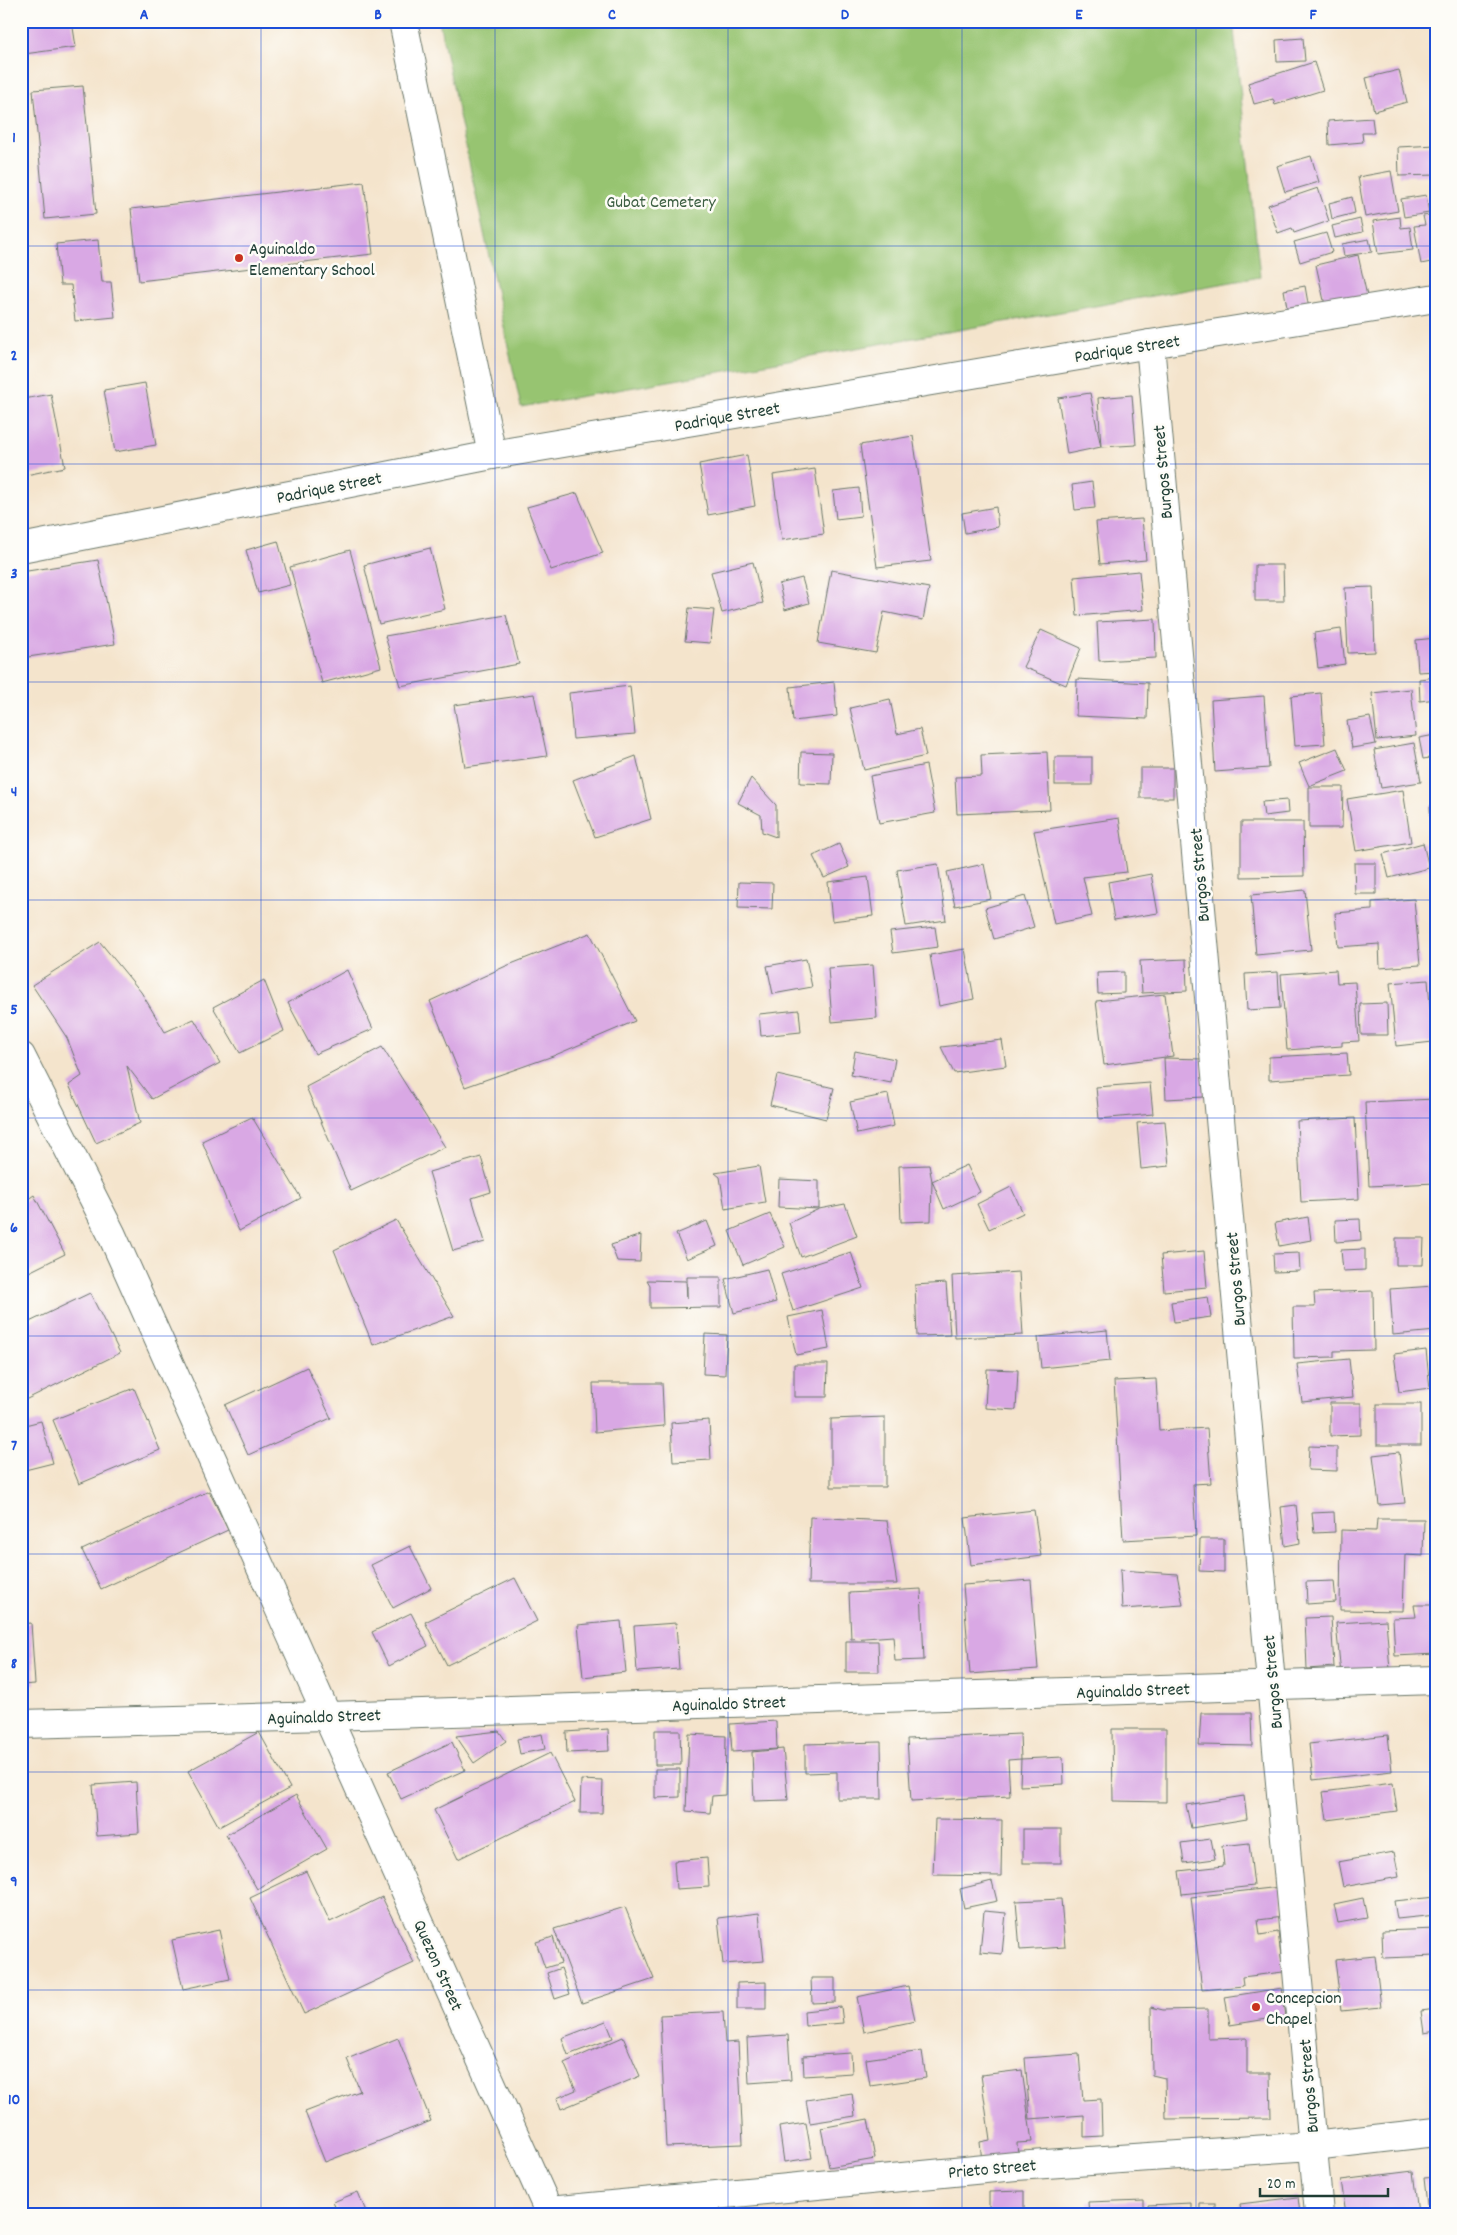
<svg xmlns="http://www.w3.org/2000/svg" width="1457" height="2235" font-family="Dekko,sans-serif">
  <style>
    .green { fill: #97c471; stroke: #5b8052 }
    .building { fill: #d9a8e4 }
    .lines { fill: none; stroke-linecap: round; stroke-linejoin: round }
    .minor-casing { stroke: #6a7769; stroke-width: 30 }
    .minor { stroke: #fff; stroke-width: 28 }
    .grid { fill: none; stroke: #1d4ed8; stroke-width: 1; stroke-opacity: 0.55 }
    .poi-dot { fill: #c8321e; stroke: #fdfcf7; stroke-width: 2 }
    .labels { text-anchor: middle; stroke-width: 5; stroke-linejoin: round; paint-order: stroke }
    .park-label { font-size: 18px; fill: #3d5f43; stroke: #fdfcf7 }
    .poi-label { font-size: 18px; fill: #1f3d34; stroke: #fdfcf7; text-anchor: start }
    .street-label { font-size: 18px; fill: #1f3d34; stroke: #fdfcf7 }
    .neatline { fill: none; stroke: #1d4ed8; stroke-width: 2 }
    .grid-label { font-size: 16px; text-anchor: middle; font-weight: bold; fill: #1d4ed8 }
  </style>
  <rect width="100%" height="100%" fill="#fdfcf7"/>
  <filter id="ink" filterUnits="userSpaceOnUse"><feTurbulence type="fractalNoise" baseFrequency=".02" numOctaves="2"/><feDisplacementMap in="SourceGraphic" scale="10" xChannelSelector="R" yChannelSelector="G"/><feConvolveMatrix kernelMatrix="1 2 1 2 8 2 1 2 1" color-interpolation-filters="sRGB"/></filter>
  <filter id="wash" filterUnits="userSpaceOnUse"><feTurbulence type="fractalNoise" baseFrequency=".0096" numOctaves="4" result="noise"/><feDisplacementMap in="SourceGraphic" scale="20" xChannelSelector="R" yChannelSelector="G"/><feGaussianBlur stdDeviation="1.12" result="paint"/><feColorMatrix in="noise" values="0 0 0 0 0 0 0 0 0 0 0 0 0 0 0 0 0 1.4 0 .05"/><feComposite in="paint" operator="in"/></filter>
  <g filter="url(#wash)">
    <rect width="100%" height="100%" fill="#f4e4cc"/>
    <path class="green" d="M439,21h794l27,256 -739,130z"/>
    <g id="blocks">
      <g class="building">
        <path d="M21,21h51l4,26 -52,7z"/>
        <path d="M1303,38l2,23 -28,1 -1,-22z"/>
        <path d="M1314,62l9,28 -48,15 -2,-6 -19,5 -6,-21z"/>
        <path d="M1399,70l8,32 -33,9 -8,-33z"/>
        <path d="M83,86l13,128 -51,5 -12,-129z"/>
        <path d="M1372,118l2,15h-12l1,9 -34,3 -1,-24z"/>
        <path d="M1436,145v30l-37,1 -1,-29z"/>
        <path d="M1311,156l8,26 -34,10 -8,-26z"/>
        <path d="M1391,171l7,40 -33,6 -7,-40z"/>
        <path d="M364,182l9,72 -234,27 -8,-72z"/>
        <path d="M1318,188l11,33 -35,12 -2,-5 -14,5 -10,-28z"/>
        <path d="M1426,195l3,18 -25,4 -3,-18z"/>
        <path d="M1352,197l3,16 -23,6 -3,-16z"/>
        <path d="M1436,214v47l-15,3 -7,-38 11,-1 -2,-9z"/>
        <path d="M1400,217l1,11 9,-1 3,23 -35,4 -5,-33z"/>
        <path d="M1360,219l3,13 -28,6 -3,-12z"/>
        <path d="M1326,233l6,19 -32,10 -6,-20z"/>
        <path d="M1369,239l3,13 -28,4 -2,-12z"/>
        <path d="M98,240l4,42h9l4,35 -40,4 -4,-36h-11l-4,-41z"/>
        <path d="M1358,255l9,41 -42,9 -9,-40z"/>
        <path d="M1305,286l4,23 -21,4 -4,-23z"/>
        <path d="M145,383l11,62 -41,7 -11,-62z"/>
        <path d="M1090,393l11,54 -34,7 -9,-56z"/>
        <path d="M51,394l14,73 -44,9v-61l6,-1 -3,-15z"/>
        <path d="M1132,395l4,50 -35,2 -3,-49z"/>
        <path d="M913,436l18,125 -54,6 -17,-122z"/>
        <path d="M747,455l8,51 -47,9 -9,-51z"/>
        <path d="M815,469l9,65 -42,6 -9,-65z"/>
        <path d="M1092,482l3,26 -20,2 -3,-25z"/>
        <path d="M859,488l2,28 -25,3 -3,-28z"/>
        <path d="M577,493l26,60 -52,17 -24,-63z"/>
        <path d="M996,507l2,20 -33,6 -3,-20z"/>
        <path d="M1142,519l4,41 -46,4 -4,-42z"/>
        <path d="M278,541l12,44 -32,8 -12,-43z"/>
        <path d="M430,548l15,61 -66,15 -15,-59z"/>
        <path d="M350,550l31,117 -59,16 -32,-116z"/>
        <path d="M98,560l17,84 -87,13 -7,-28v-57z"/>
        <path d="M753,562l10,41 -41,10 -11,-41z"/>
        <path d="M1255,565h28l1,36h-29z"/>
        <path d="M831,570l98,18 -6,32 -39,-8 -8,41 -58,-10z"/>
        <path d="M1139,571l4,39 -66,6 -3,-39z"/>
        <path d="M802,578l7,25 -24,7 -6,-26z"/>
        <path d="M1373,587l2,65 -27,1 -3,-65z"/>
        <path d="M689,608l25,2 -4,33 -25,-2z"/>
        <path d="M506,615l13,49 -119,22 -15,-50z"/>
        <path d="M1155,619l1,39 -57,3 -2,-39z"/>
        <path d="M1341,629l4,35 -27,4 -4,-35z"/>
        <path d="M1041,630l40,18 -15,37 -43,-18z"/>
        <path d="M1436,638v33l-18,1 -2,-32z"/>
        <path d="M1436,677v22l-16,2 -1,-22z"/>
        <path d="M1077,679l71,4 -1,36 -71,-3z"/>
        <path d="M834,682l3,34 -44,5 -3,-34z"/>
        <path d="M630,686l5,48 -62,5 -4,-46z"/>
        <path d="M1411,689l5,47 -39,4 -5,-47z"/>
        <path d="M1321,693l4,51 -30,2 -4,-50z"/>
        <path d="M534,694l13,62 -82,11 -11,-62z"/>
        <path d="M1264,696l5,72 -54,4 -4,-72z"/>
        <path d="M890,699l7,35 23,-5 6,27 -62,14 -14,-62z"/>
        <path d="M1370,717l6,27 -24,4 -5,-27z"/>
        <path d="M1435,735l1,22 -13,2 -4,-21z"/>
        <path d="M1414,743l7,39 -40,6 -7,-38z"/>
        <path d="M1337,748l10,23 -38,15 -10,-23z"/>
        <path d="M801,752l31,1 -1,31 -31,-1z"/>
        <path d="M1047,752l3,58 -93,4 -2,-37 27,-1 -1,-21z"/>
        <path d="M636,756l15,63 -56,18 -22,-57z"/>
        <rect x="1055" y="757" width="37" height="28"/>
        <path d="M926,765l9,48 -56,10 -9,-47z"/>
        <rect x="1140" y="768" width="33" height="30"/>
        <path d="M751,778l25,27v32l-14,-5 -1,-17 -23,-12z"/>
        <path d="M1309,787h34l-1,41h-33z"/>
        <path d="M1403,790l8,52 -55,9 -9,-52z"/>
        <path d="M1287,800l1,13 -24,3 -2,-14z"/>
        <path d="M1436,805v50l-4,1 -2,-50z"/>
        <path d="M1119,818l8,54 -44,5 9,39 -38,8 -20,-93z"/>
        <path d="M1241,822h62l1,54 -63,1z"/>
        <path d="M1423,843l6,25 -40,10 -6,-24z"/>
        <path d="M839,844l10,23 -25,11 -11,-22z"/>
        <path d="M1354,863h22v31h-21z"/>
        <path d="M938,864l8,56 -40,6 -9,-56z"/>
        <path d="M984,864l7,35 -36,7 -8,-34z"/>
        <path d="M1151,874l7,39 -44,7 -6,-38z"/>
        <path d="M868,877l5,39 -41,5 -4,-39z"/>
        <path d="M739,882l34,1 -1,26 -34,-1z"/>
        <path d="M1305,890l6,60 -55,5 -5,-60z"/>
        <path d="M1025,896l9,31 -40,12 -9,-31z"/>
        <path d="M1414,899l6,66 -40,3 -1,-24 -41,3 -3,-34 37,-3v-8z"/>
        <path d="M935,927l3,20 -45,6 -3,-21z"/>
        <path d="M590,933l45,88 -82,35 -88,31 -35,-86 76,-35z"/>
        <path d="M100,942l41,50 24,40 29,-13 26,44 -68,36 -25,-33 13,57 -44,20 -27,-58 13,-9 -15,-38 -35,-53z"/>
        <path d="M965,949l9,50 -35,7 -9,-51z"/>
        <path d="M806,959l6,28 -39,7 -6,-28z"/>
        <path d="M1186,959l1,32 -45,2 -2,-32z"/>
        <path d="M873,965l4,53 -45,4 -4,-54z"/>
        <path d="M347,970l26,59 -58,25 -27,-51z"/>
        <path d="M1336,970l1,13 18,-1 4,59 -17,1v4l-55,4 -6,-76z"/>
        <path d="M1124,972v21l-26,1 -1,-21z"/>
        <path d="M1278,972l2,36 -33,2 -2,-36z"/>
        <path d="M264,980l20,51 -44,22 -27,-46z"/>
        <path d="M1428,980l5,62 -37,4 -6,-63z"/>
        <path d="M1165,994l8,62 -69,9 -8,-64z"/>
        <path d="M1387,1003l1,32h-27l-1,-31z"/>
        <path d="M799,1010l2,22 -40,4 -2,-22z"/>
        <path d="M1002,1040l4,26 -52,7 -13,-26z"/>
        <path d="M382,1047l63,100 -94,44 -45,-104z"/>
        <path d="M855,1051l40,8 -4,24 -40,-8z"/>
        <path d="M1347,1053l2,22 -80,5v-23z"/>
        <path d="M1164,1058l38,1 2,38 -38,2z"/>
        <path d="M777,1075l57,13 -8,31 -56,-14z"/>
        <path d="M1150,1083l3,31 -54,5 -3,-32z"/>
        <path d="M888,1094l6,32 -37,8 -7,-32z"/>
        <path d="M1436,1099v84l-67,3 -4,-84z"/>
        <path d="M252,1117l49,81 -62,33 -37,-90z"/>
        <path d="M1355,1118l4,81 -58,3 -4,-81z"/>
        <path d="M1165,1121l4,45 -28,3 -4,-46z"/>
        <path d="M481,1157l10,35 -19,6 13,44 -32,9 -24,-79z"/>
        <path d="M929,1165l3,16 -1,40 -30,1 -2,-56z"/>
        <path d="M967,1165l13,27 -36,17 -12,-28z"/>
        <path d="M759,1166l6,36 -40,7 -5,-32 -5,-4z"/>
        <path d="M779,1179l40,2v28l-41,-2z"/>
        <path d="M1011,1187l12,26 -34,16 -12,-25z"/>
        <path d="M34,1195l31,59 -44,22v-72z"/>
        <path d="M845,1204l12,32 -56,21 -12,-34 30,-14z"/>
        <path d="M770,1214l15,33 -42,18 -14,-34z"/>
        <path d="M1308,1217l3,23 -32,6 -4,-23z"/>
        <path d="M1360,1219l1,21 -25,2 -1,-22z"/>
        <path d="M396,1220l58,96 -81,29 -39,-95z"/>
        <path d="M707,1221l10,25 -30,13 -11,-25z"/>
        <path d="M641,1235l-1,27 -23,-1 -6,-16z"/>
        <path d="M1396,1238h28l-1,27h-27z"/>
        <path d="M1365,1249v21l-22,1 -2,-21z"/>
        <path d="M1204,1251l3,36 -43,4 -3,-36z"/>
        <path d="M851,1252l12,36 -70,23 -12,-37z"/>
        <path d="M1299,1253l1,18 -26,1 -1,-18z"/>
        <path d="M767,1269l9,33 -42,11 -9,-34z"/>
        <path d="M1019,1272l4,63 -68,3 -3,-62z"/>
        <path d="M687,1277h34v30l-71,1v-23l-3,-5 39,1 1,17z"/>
        <path d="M946,1283l4,52 -33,1 -2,-51z"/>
        <path d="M1434,1286l2,45 -43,4 -3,-46z"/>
        <path d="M1373,1291l1,59 -40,1v6l-40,1 -1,-51h22l-1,-14z"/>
        <path d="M90,1293l30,60 -95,47 -4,-8v-66z"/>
        <path d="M1208,1297l3,20 -37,5 -3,-20z"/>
        <path d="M822,1310l7,39 -33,6 -8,-38z"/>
        <path d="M1107,1330l3,31 -69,7 -3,-31z"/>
        <path d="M705,1334l22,1 -2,40 -22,-1z"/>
        <path d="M1426,1350l4,38 -31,4 -5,-38z"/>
        <path d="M1349,1359l4,38 -51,5 -5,-38z"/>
        <path d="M794,1364h34l-1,33h-33z"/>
        <path d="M307,1367l24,51 -83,37 -23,-50z"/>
        <path d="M987,1369l31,1 -2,40 -31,-2z"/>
        <path d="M1156,1379l3,52 48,-3 4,55 -18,1 3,52 -73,4 -9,-159z"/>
        <path d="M593,1383h69l2,43 -69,6z"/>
        <path d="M134,1388l26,62 -81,34 -26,-64z"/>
        <path d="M1330,1403h31v32l-31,1z"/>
        <rect x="1377" y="1404" width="44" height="41"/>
        <path d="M885,1417v70h-54v-68z"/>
        <path d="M709,1420l2,40 -38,2 -2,-39z"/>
        <path d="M41,1421l12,42 -32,8v-45z"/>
        <path d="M1309,1446l28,1v24l-29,-1z"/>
        <path d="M1399,1452l6,51 -26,2 -6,-50z"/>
        <path d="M209,1491l19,39 -127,59 -19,-39z"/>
        <path d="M1296,1505l4,38 -15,3 -4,-39z"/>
        <path d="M1034,1510l7,46 -70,9 -6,-47z"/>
        <path d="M1334,1512l1,20 -21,1 -2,-20z"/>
        <path d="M810,1517l77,4 10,63h-89z"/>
        <path d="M1377,1519h47l-1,37 -18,-1 -2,56 -63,-1 1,-80 35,1z"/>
        <path d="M1200,1539h24v33l-25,-1z"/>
        <path d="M410,1546l21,42 -38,20 -22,-43z"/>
        <path d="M1120,1570l57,4 6,31 -61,4z"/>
        <path d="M515,1578l22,43 -90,44 -22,-43z"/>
        <path d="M1031,1580l7,89 -68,5 -7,-89z"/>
        <path d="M1334,1581l2,21 -29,2 -1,-22z"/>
        <path d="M921,1589l3,71 -29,1 -2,-25 -42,3 -2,-46z"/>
        <path d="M1414,1605h21l1,49 -41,2 -2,-38 23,-1z"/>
        <path d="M411,1613l17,33 -39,20 -17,-34z"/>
        <path d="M1331,1617l3,50 -27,2 -2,-51z"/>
        <path d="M1386,1620l4,50 -49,5 -5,-52z"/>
        <path d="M621,1621l5,51 -43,5 -5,-52z"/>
        <path d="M31,1623l4,61 -14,1v-61z"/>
        <path d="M676,1623l3,46 -42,3 -3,-46z"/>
        <path d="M846,1641h32l1,31h-33z"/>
        <path d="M1201,1713h50l1,33 -53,-1z"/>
        <path d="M776,1721l1,28 -45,3 -2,-28z"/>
        <path d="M608,1729l1,22 -42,2 -1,-21z"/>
        <path d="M1112,1729h54v73l-53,-1z"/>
        <path d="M655,1730h25l1,35h-26z"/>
        <path d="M499,1731l7,10 -32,22 -18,-27z"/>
        <path d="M259,1732l31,56 -71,39 -31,-56z"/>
        <path d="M542,1734l3,15 -25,5 -3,-15z"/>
        <path d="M689,1734l37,2 -1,59 -13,1 -2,17 -24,-2z"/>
        <path d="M1020,1734l1,25 -13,1 2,36 -99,5 -4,-62z"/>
        <path d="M1388,1735l4,36 -79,9 -4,-36z"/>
        <path d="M452,1742l13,28 -64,29 -13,-27z"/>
        <path d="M881,1742l1,57h-45v-27l-32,1v-29z"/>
        <path d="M783,1749l5,51 -34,1 -2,-49z"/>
        <path d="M550,1753l25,49 -117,57 -24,-49z"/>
        <path d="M1063,1757l1,27 -44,2 1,-27z"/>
        <path d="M655,1769h25v28l-25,1z"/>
        <path d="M581,1780l22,1 -1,32h-22z"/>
        <path d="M136,1782l3,51 -42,3 -4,-51z"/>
        <path d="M1393,1783l4,28 -70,9 -4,-28z"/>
        <path d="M296,1795l31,54 -70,40 -31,-54z"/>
        <path d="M1244,1796l3,23 -56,9 -5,-23z"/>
        <path d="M935,1819l67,1 -1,56 -68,-1z"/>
        <rect x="1023" y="1829" width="38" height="34"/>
        <path d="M1211,1839l4,20 -31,4 -3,-20z"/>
        <path d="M1249,1843l5,43 -72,8 -3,-23 45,-5 -2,-20z"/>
        <path d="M1394,1852l5,25 -56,10 -5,-25z"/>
        <path d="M707,1858l2,29 -33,2 -2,-28z"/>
        <path d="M306,1871l24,51 52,-25 32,66 -110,51 -54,-116z"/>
        <path d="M992,1881l5,20 -33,7 -4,-19z"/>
        <path d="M1280,1887l3,30 -25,3 2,15 18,-3 5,40 -41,5 1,9 -41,4 -11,-93z"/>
        <path d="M1436,1897v18l-39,4 -3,-18z"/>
        <path d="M1363,1898l4,20 -29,5 -4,-19z"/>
        <path d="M1061,1899l4,48 -45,3 -4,-49z"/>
        <path d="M625,1907l29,72 -72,24 -28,-74z"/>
        <path d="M984,1911l22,2 -4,41 -22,-2z"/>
        <path d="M759,1913l5,48 -41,3 -5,-46z"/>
        <path d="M1436,1929v27l-53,2 -1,-27z"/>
        <path d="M219,1930l11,49 -47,10 -11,-49z"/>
        <path d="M553,1937l8,26 -16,5 -9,-26z"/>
        <path d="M1375,1956l6,51 -40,4 -6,-51z"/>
        <path d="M561,1968l9,26 -15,5 -8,-26z"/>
        <path d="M811,1978h24v24l-23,1z"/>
        <path d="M766,1982v27h-29v-26z"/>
        <path d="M908,1986l7,35 -51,11 -7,-35z"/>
        <path d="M1282,1988l4,28 -56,9 -5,-28z"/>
        <path d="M841,2007l2,16 -38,3 -1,-15z"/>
        <path d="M1151,2007l12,3 45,-1v30l39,-1v35h23l1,45 -105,1 -1,-41 -13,-3z"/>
        <path d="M1436,2009v22l-12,2 -3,-22z"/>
        <path d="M723,2012l2,31 13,-1 5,102 -77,3 -6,-132z"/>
        <path d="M606,2021l7,17 -45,17 -6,-17z"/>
        <path d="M788,2035l3,45 -42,3 -2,-45z"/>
        <path d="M623,2037l17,39 -79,33 -4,-11 19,-8 -12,-27z"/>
        <path d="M398,2038l33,83 -106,41 -20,-50 55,-21 -13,-32z"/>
        <path d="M922,2051l4,27 -56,8 -4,-27z"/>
        <path d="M851,2053l1,20 -48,3 -1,-20z"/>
        <path d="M1079,2054l4,46 18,-1 1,37 -18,1v-22l-54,4 -5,-61z"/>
        <path d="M1022,2070l10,72 -15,1 1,14 -36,5 -2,-20 10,-2 -9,-65z"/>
        <path d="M852,2093l3,23 -45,7 -4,-23z"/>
        <path d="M868,2119l7,40 -46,8 -8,-39z"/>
        <path d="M806,2123l6,35 -28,4 -5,-35z"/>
        <path d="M1436,2153v15l-3,1 -2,-15z"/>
        <path d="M1413,2171l5,43h-72l-5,-34z"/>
        <path d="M1436,2177v37h-8l-4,-36z"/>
        <path d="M1024,2191v23h-35v-22z"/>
        <path d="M358,2192l9,22h-29l-5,-12z"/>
        <path d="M1298,2197l2,17h-59l-1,-10z"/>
        <path d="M1144,2200v14h-55l-1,-12z"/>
        <path d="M1191,2203v11h-42l-1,-9z"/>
        <rect x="1200" y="2204" width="15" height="10"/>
      </g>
    </g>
  </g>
  <g filter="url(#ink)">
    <use href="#blocks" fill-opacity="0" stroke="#6a7769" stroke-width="1"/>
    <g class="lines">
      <g class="minor-casing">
        <g id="minor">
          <path d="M403,21l89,434"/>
          <path d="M1150,344l169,1870"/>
          <path d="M21,548l471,-93 658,-111 286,-46"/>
          <path d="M21,1056l90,177 439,981"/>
          <path d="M21,1724l307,-8 1108,-36"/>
          <path d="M549,2211l467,-45 297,-20 123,-14"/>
        </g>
      </g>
      <use href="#minor" class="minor"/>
    </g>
  </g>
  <path class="grid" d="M261,21v2193M495,21v2193M728,21v2193M962,21v2193M1196,21v2193M21,246h1415M21,464h1415M21,682h1415M21,900h1415M21,1118h1415M21,1336h1415M21,1554h1415M21,1772h1415M21,1990h1415"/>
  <g class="poi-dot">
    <circle cx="239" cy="258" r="5"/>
    <circle cx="1256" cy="2007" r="5"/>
  </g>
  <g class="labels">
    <g class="park-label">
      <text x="661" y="207">Gubat Cemetery</text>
    </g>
    <g class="poi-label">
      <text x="249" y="254">Aguinaldo<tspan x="249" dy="21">Elementary School</tspan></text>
      <text x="1266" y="2003">Concepcion<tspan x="1266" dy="21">Chapel</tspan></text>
    </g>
    <g class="street-label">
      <text transform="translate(1127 348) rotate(-9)" y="6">Padrique Street</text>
      <text transform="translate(727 416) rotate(-10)" y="6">Padrique Street</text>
      <text transform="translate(1162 472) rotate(-95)" y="6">Burgos Street</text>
      <text transform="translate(329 487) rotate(-11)" y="6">Padrique Street</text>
      <text transform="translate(1199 875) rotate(-95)" y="6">Burgos Street</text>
      <text transform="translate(1235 1279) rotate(-95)" y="6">Burgos Street</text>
      <text transform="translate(1272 1682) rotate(-95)" y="6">Burgos Street</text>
      <text transform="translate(1133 1690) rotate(-2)" y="6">Aguinaldo Street</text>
      <text transform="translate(729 1703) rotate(-2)" y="6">Aguinaldo Street</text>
      <text transform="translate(324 1716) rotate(-2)" y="6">Aguinaldo Street</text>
      <text transform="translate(439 1965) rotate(66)" y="6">Quezon Street</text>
      <text transform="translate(1308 2086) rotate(-95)" y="6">Burgos Street</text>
      <text transform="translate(992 2168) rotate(-5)" y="6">Prieto Street</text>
    </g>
  </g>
  <rect width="1457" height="2235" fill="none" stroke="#fdfcf7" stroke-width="55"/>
  <path d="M1260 2188v8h128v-8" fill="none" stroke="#1f3d34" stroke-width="2.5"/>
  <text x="1267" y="2188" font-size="15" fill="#1f3d34" stroke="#fdfcf7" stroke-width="4" paint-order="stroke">20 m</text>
  <rect x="28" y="28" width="1402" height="2180" class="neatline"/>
  <g class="grid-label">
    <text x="144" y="19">A</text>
    <text x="378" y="19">B</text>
    <text x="612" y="19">C</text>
    <text x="845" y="19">D</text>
    <text x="1079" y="19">E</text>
    <text x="1313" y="19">F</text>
    <text x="14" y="142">1</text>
    <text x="14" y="360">2</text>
    <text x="14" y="578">3</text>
    <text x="14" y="796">4</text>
    <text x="14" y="1014">5</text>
    <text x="14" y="1232">6</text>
    <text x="14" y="1450">7</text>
    <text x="14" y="1668">8</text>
    <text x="14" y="1886">9</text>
    <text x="14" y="2104">10</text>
  </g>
</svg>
